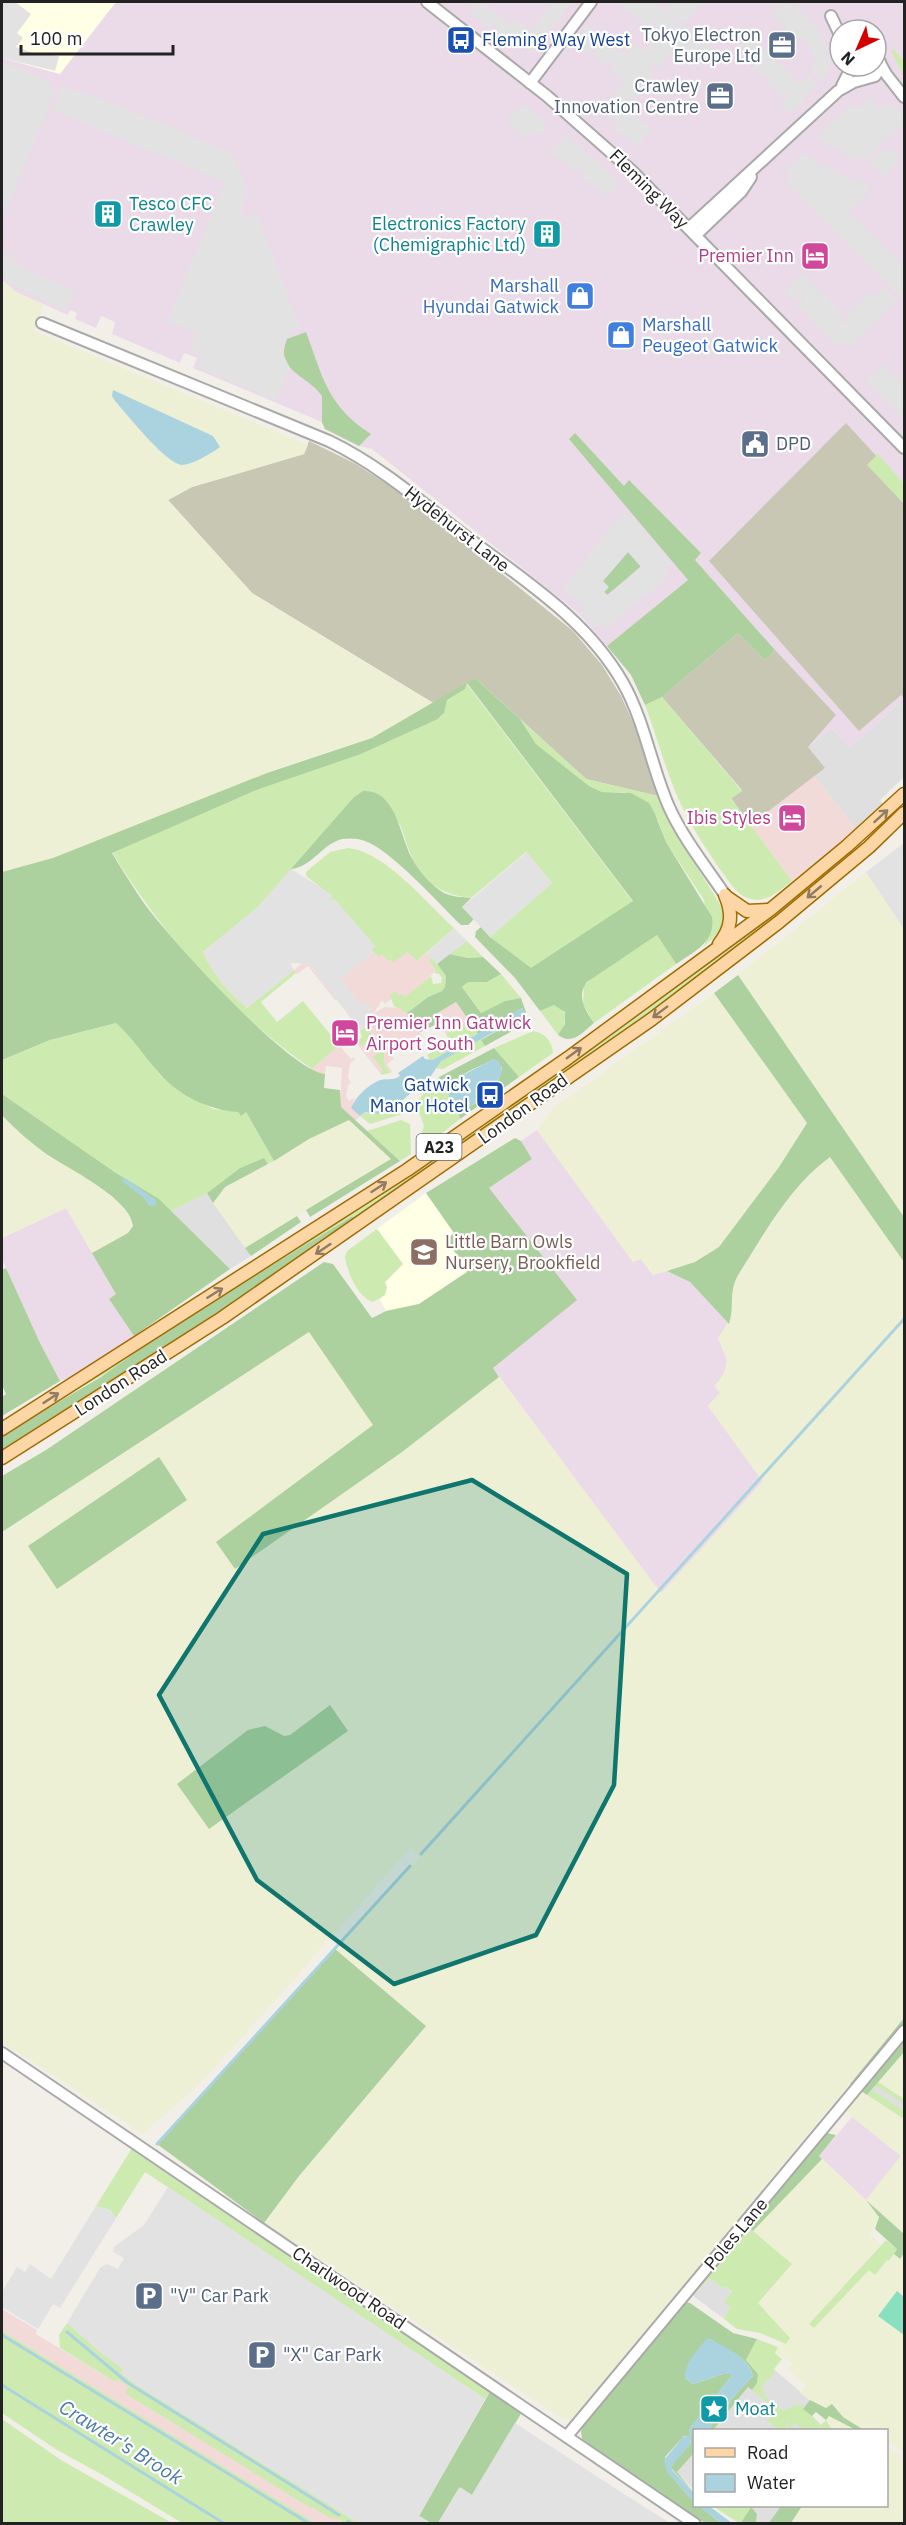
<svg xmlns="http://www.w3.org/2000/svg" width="906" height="2525" font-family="'IBM Plex Sans',sans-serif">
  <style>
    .residential { fill: #e0dfdf }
    .commercial { fill: #f2dad9 }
    .industrial { fill: #ebdbe8; fill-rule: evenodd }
    .education { fill: #ffffe5 }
    .construction { fill: #c7c7b4 }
    .farmland { fill: #eef0d5 }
    .grass { fill: #cdebb0 }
    .forest { fill: #add19e }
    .pitch { fill: #88e0be }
    .parking { fill: #e2e2e2; fill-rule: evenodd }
    .water { fill: #aad3df }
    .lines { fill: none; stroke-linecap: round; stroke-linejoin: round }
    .stream { stroke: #aad3df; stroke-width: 3 }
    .minor-casing { stroke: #a9a9a9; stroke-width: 14 }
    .major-casing { stroke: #a06b00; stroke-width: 15 }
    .minor { stroke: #fff; stroke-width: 10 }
    .major { stroke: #fcd6a4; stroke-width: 12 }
    .oneway { stroke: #8f7c63 }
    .marked { fill: #0f766e; fill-opacity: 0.2; stroke: #0f766e; stroke-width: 4.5; stroke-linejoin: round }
    .labels { text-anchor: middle; stroke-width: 4.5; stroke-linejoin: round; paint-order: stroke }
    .shield { fill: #fff; stroke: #646464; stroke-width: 1.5 }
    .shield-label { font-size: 16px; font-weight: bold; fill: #222 }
    .service-label { font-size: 18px; fill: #4e5e75; stroke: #fff; text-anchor: start }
    .transit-label { font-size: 18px; fill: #164399; stroke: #fff; text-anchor: start }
    .street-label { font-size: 18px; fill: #222; stroke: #fff }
    .culture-label { font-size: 18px; fill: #0d838f; stroke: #fff; text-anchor: start }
    .hotel-label { font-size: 18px; fill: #b23c85; stroke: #fff; text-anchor: end }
    .shop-label { font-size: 18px; fill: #366cbe; stroke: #fff; text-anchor: end }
    .education-label { font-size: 18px; fill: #785e54; stroke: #fff; text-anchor: start }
    .water-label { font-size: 20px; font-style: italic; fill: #4a7aab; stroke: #fff }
  </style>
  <rect width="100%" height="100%" fill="#f2efe9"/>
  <g class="residential">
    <path d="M899,703l5,6v68l-24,23 3,4 -27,25 -42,-53 10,-8 -16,-21 24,-19 18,20z"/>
    <path d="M207,1193l44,63 -21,13 -59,-58z"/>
    <path d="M878,2082l26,17v20l-37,-24z"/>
    <path d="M710,2278l14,11 2,-2 6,6 -2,14 -6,12 -32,-24z"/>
    <path d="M776,2371l34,29 -6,9 9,21h-100l35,-43 8,6z"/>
    <path d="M694,2453v37l-17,-18z"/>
    <path d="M713,2506h68l-12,18 -13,-1 1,-3 -6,-12 -13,15z"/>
  </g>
  <g class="commercial">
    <path d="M814,776l42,53 -64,52 -42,-56z"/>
    <path d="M374,952l3,5 5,-3 7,7 18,-9 10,9 10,-8 5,5 -3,3 7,10 -31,27h-12l-8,6 -3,-4 -8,13 11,-6 16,1 6,5 16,24 -10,6 -4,-5 -13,9 -2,-1 2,4 -5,4 3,5 -7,5 5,8 -2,1 -6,-10v-10l-2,-3 1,21 -3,2 -23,-29 16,-7 -7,-10 -6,4 -23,-32 -2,1 -27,-34 -11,8 -3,-4 9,-7 6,1 19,25z"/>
    <path d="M456,1002l12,19 -22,13 -12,-19z"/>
    <path d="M339,1045l12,14 3,-2 1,2 -5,5 -2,13 3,6 -3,2 -2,11 3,5 6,-4 -4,11 9,8 -5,5 -15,-14 2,-39 -16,-2 -1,8 -10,-1 -3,-4z"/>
    <path d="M2,2309l35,21 -1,4 79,48 2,-3 233,144h-36l-312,-192z"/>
  </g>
  <g class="industrial">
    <path d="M2,2h902v707l-5,-6 -49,45 -18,-20 -24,19 17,21 -75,57 -8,-35 -80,-93 88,-74 -47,-54 -96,77 -27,-31 -18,-15 -190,-151 -13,-3 -34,-17 -3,-7 -129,-54 4,-10 -13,-5 -4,10 -68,-29 3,-12 -14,-6 -5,12 -21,-9 2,-6 -7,-3 -2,5 -52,-23 -14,-12zM840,30h36v36h-36z"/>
    <path d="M537,1130l96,132 8,-3 12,16 14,-4 23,11 39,42 -11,14 9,22 -2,11 -6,10 1,12 -12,13 55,75 -102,113 -168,-226 -4,-180 43,-29 -11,-18z"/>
    <path d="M66,1208l51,86 -8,5 25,37 -59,39 -15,6 -20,-38 -38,-84v-21z"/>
    <path d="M852,2117l49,39 -35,44 -47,-44z"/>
  </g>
  <g class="education">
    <path d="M2,2h114l-56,72 -58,-16z"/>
    <path d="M426,1193l28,40 -7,6 21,32 -49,33 -33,7 -6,-11 6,-8 -1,-10 18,-18 -26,-35z"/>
  </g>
  <g class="construction">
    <path d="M846,423l58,63v212l-3,-3 -42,36 -150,-170z"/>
    <path d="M309,441l45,22 49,31 170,137 29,34 19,31 16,35 21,65 -72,-17 -111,-101 -40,26 -183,-111 -84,-93 24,-13 112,-33z"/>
    <path d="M738,633l27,27 10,-10 61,65 -28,32 17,21 -75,57 -19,-27 11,-8 -80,-93z"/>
  </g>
  <g class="farmland">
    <path d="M2,280l14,12 28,13 -10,26 274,114 -4,9 -112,33 -24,13 84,93 181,110 -61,35 -89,29 -230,91 -51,14z"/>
    <path d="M866,872l38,57v288l-166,-242z"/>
    <path d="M714,993l93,130 -28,44 -60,80 -24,15 -42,13 -12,-16 -8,3 -96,-132 14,-20z"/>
    <path d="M2,1115l33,30 58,38 27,21 13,18 -5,11 -36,20 -26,-45 -64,30z"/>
    <path d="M349,1120l43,39 -147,89 -32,-45 6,-11 10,-8 39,-19 32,-21z"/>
    <path d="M830,1157l74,105v756l-332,402 -9,-1 -299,-196 35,-47 127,-150 -90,-76 84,-93 -10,-9 -166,188 -46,49 -55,49 -141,-92v-510l307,-200 64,93 29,27 97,-75 162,216 102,-111 -55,-76 12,-13 -6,-7 8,-9 5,-11 -1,-11 -8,-17 13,-20v-28l7,-15 55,-84 18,-19z"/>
    <path d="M904,2052v47l-26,-17z"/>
    <path d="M862,2091l42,28v115l-34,-30 7,9 2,8 -9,13 11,11 -71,79 4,3 55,-57 18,-11 3,2 4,-7 6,5 4,-6v199l-17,-10 -1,-12h-22l-21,-13 -11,-13 -4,4 -12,-3 -16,-12 6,-8 -19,-16 5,-6 -17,-10 6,-11 -26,-10 -7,-18 43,-50 -38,-33 69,-72 44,41 35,-44 -52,-42 -2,-4z"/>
    <path d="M829,2416l27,14h-24l-6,-10z"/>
    <path d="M887,2447l17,10v66l-113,1 11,-18h84z"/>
  </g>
  <g class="grass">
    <path d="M893,49l11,12v16l-13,-26z"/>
    <path d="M878,454l26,30v20l-37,-39z"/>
    <path d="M466,683l167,219 -102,67 -41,-32 62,-54 -26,-31 -55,46c-31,-3 -50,-17 -62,-48 -4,-9 -6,-22 -12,-30 -6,-9 -29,-20 -39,-26l-100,113 -55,45c11,24 25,39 44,56l47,-38 2,3 -35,29 16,20 26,-21 36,44 -27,24c-80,-55 -150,-135 -200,-217l163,-70 86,-28 77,-35 4,-3 5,-16 18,-11z"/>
    <path d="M662,697l80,94 -11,8 61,82c-12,9 -25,22 -41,18 -15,-3 -23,-20 -32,-31 -18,-27 -36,-54 -47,-85 -10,-25 -17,-52 -27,-78z"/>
    <path d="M520,719l66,60 72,17 15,32 48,78c8,20 -4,29 -18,41l6,-11 -5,-36 -38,-58 -8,-22 -33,-28h-23l-13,-6 -53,-42z"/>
    <path d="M348,848c36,3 80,56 106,80l-37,33 -10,-9 -14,11 -2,-3 -3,1 -6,-7 -4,3 -7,-8 4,-3 -41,-47 -4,3 2,-6 -26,-20v-4l24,-20z"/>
    <path d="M834,864l2,3c-144,124 -303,227 -458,336l-21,13 -6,1 -101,63 -58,34 103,-68z"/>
    <path d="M657,935l19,29 -82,59 -11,-19 1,-18 8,-8z"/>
    <path d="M467,941l16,16 -15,1 -19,-4z"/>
    <path d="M432,958l14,18 -1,11 -3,4 -14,6 -21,16 -13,-7 -4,-11 5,-4 4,5 3,-2 3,3 26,-21 2,8 8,-1 1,-5 -3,-4 -5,-1 2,-2 -7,-10z"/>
    <path d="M501,974l20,24 -16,3 -24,12 -19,-26 6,-5h19z"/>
    <path d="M554,1005l8,4 4,7 -3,13 -5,6 -18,-24z"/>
    <path d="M522,1008l-41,32 4,6 -42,23 -9,-1 -7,-13 22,-15 -3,-6 22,-13 10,13z"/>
    <path d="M116,1023l17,16 27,36 14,12 39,22 33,3 28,49 -6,3 -4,-6 -24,10 -33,25 -36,18 -12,-11 -43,-27 -114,-79v-34l48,-20z"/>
    <path d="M365,1027l9,10 -11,8 -6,-1 -1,-2 6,-5 -2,-6z"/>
    <path d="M533,1031c12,2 19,10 20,22l-34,24 -25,-29z"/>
    <path d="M381,1050l3,3v10l6,10 -8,2 -2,-2 3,-3 -10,-13z"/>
    <path d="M439,1077l17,29 4,13 -42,33 -1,-6 7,-20 -8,-22 9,-13z"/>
    <path d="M401,1101l5,12 -36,11 -10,-8 8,-4 14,2z"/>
    <path d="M401,1120l9,4 1,30 -11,7 -33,-30z"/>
    <path d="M377,1229l26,35 -18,18 2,5 -2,8 -12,7c-15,-4 -27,-32 -28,-46l2,-5z"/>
    <path d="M168,1329l-60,43 -62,36z"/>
    <path d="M878,2082l26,17v5l-29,-19z"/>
    <path d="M872,2090l32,21v8l-37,-24z"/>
    <path d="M132,2148l193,133 166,109 -6,9 -340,-227 -29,46 -6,-8 -14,-4z"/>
    <path d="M747,2226l45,38 -34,39 32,35 -4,6 -26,-11 -23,-4 -13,-10 6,-12 -6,-5 8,-10 -6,-5 -2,2 -14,-11 -18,17z"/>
    <path d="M886,2240l11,9 -8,12 -2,-1 -12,15 -6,-5 -55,58 -5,-4z"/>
    <path d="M67,2323l56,46 -2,4 142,91 99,59h-19l-3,-4 -10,-1 -18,-11 -1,1 -185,-114 2,-8 -11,-7 -2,3 -55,-34 -1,-13z"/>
    <path d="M2,2331l313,192h-133l-81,-49 -44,-24 -55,-37z"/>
    <path d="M757,2339l21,8 -3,6 7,6 -8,10 2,2 -15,17 6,10 16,13 12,-6h7l19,20 5,-5 6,10h-31l1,-1 -7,-6 -7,7v-15l-2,15h-7l-12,-9 9,-11 -24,-20 5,-7 1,-9 -12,-14z"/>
    <path d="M2,2419l59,41 111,63h-170z"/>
    <path d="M713,2506h39l-11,18z"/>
  </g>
  <g class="forest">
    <path d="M306,332c17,45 21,74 65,102l-12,12 -34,-17 -3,-7v-26c-14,-21 -48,-25 -35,-57z"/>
    <path d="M575,433l49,53 5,-6 72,73 -6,7 80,90 -10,10 -27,-27 -76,64 -17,8 -14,-30 -24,-29 81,-66 -119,-141z"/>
    <path d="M628,552l13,14 -33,29 -4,-3 -1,-11z"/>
    <path d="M475,678l45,41 16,25 53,42 13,6 29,1 18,10 6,11 11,28 46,75c4,25 -18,35 -36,47l-19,-29 -70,47c-11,14 -2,28 7,41 -11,9 -22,23 -36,12l7,-11v-12l-11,-7 -14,6 -25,-33 -40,-41 1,-6 5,-4 9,10 41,31 102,-67 -166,-218 -2,6 -18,11 -3,13 -6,6 -77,35 -102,35 -147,64c9,15 19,31 29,46 24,35 148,172 184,175l-1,14 16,2 1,17 59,54 -90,56 -4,-7 85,-51 -42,-39 -40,19 -35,22 -28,-49 -5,4 -3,-4c-29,-2 -59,-16 -79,-39 -15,-17 -26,-35 -43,-50l-66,17 -48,20v-188l51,-14 214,-85 105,-35z"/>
    <path d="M363,791c33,-2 37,45 49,67 7,14 19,27 32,35 8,4 18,4 27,5l-9,9 12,12 -6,6h-7c-22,-21 -70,-75 -96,-84 -7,-3 -15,-3 -23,-2 -20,5 -30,28 -51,30l63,-72z"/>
    <path d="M449,954l19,4 15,-1 18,17 -14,8h-19l-6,5 19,26 24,-12 16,-3 5,14 -1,12 -40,22 -4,-6 44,-25 -3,-7 -44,26 -22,-32 -22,13 5,8 -19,9 -13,-19 21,-16 14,-6 3,-4 1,-11 -9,-12z"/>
    <path d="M738,975l166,242v45l-74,-105c-41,30 -65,76 -92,118 -10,19 -3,31 -9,49l-39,-42 -23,-11 28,-9 24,-15 60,-80 28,-44 -93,-130z"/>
    <path d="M494,1048l25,29 -59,42 -4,-13c19,6 44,-19 46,-38l-8,-9c-13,8 -46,17 -46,35l-9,-17z"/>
    <path d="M2,1094l114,79 43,26 71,70 -96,67 -25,-37 7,-5 -24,-41 36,-20 5,-7c-2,-27 -64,-57 -85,-71 -17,-12 -32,-25 -46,-40z"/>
    <path d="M515,1138l6,3 11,18 -43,29 88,112 -84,68 6,9 -97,75 -167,117 -19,-27 157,-117 -64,-93 -307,200v-56l44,-26 278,-188 9,2 39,54 14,-7 33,-7 48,-32 -20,-33 7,-6 -28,-40z"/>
    <path d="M264,1158l4,6 -43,23 -12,16 -6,-10 33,-25z"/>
    <path d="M297,1216l4,6 -50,34 -6,-8z"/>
    <path d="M357,1216l-145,103 -53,31 -73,50 -84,51v-16l99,-58 67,-48 183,-112z"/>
    <path d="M6,1268l34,75 20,38 -58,35v-19l4,-3 -4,-9v-115z"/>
    <path d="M159,1457l28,43 -130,89 -29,-43z"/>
    <path d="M330,1705l18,26 -139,98 -32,-45 71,-54 17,-4 19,10 6,-1z"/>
    <path d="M335,1949l91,77 -127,150 -35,47 -107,-79z"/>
    <path d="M904,2018v34l-37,43 -17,-11z"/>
    <path d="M826,2133l10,2 -17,21 3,3 -69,72 -6,-5z"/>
    <path d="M866,2200l38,34v19l-4,6 -6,-5 3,-5 -22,-20 4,-12z"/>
    <path d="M684,2302l6,1 43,30 24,6 -11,21 12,14 -1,9 -5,7 -4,-3 -35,43h-5l27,-35 18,-19c-5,-21 -28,-26 -43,-37l-6,4 -19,31v4l8,6 30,-10h10l-42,53 -1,7 4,2v17l-17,19 17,21 -23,-25 3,-7 17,-18 -1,-6 -6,-1 -19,21 12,26 17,19v4h5l22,17h-15l-12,-6 -112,-78 -1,-8 4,-12z"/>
    <path d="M491,2390l31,22 -50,83 -13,-7 -21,35h-7l-12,-7z"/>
    <path d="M810,2400l16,8 6,-4 11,13 21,13h-8l-27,-14 -3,4 -10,-8 -4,4 -9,-7z"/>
    <path d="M781,2506h21l-11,17h-22z"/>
    <path d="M751,2507l6,7 -1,9h-15z"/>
  </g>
  <path class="pitch" d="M897,2291l7,6v38l-26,-19z"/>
  <g class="parking">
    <path d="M2,2h13l16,12 -14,19 6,5 -7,9 17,6 26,3 -4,15 -53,-13z"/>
    <path d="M467,2h14l30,23 5,-6 14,12 23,-29h19l-40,50 -9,-7 -5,5 -23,-18 4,-5 -5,-4 -4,5 -19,-14 4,-6z"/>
    <path d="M615,2h39l61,47 -14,19 -27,-20 -16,21 -5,-4 -4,5 5,4 -10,13 -5,-4 -4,5 5,5 -13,17 25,19 -14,18 -24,-19 4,-5 -16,-13 22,-29 -14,-11 4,-5 -6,-4 -4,5 -9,-8 3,-5 -6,-4 -3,5 -15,-12 13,-17 37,29 9,-10 11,8 13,-18z"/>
    <path d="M672,2h31l-17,22 -20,-15z"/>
    <path d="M782,2h11l28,30 9,26 -7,2h7l-2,13 -6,9 -11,-11 4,-10 -10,-23 -6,4 -28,-30z"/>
    <path d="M751,34l48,50 9,-9 9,10 -10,10 -5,-4 3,8 -15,15 -10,-10 9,-10 -2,-2 -5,5 -17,-17 5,-5 -3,-2 -4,4 -22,-22 4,-5 -5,-5z"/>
    <path d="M2,62l50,20 -3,6 6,3 -53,129z"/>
    <path d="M62,86l58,20 113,48 14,34 -6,24 4,8 12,-5 43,113 -11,4 -5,15 -1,7 7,14 -14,33 -78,-33 4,-12 -12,-6 7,-17 -29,-12 57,-139 -173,-72z"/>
    <path d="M869,98l11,12 8,-8 5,6 3,-3 8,9v8l-18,18 -7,-4 5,6 -20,20 -5,-6 -4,4 -10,-5 -9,-9 -4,3 -15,-12 33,-32 6,5z"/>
    <path d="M520,105l5,4 2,-3 17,14 2,9 -5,6 -4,-4 -5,5 -4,-3 -4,5 -17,-16z"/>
    <path d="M566,134l53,48 -12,15 -25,-20 3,-5 -6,-5 -4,5 -25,-20z"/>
    <path d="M889,147l11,11 -15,19 -16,-16 12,-11 2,2z"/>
    <path d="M805,153l5,5 2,-1 11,11 3,-3 6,5 2,-2 11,11 3,-2 5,5 4,-3 15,11 -26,26 -6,-4 6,7 6,-5 52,52v24l-5,6 -86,-87 5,-5 -6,4 -27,-26 6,-6 -5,-5z"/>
    <path d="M2,249l21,19 52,23 -9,19 -57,-27 -7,-7z"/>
    <path d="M803,273l42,43 -5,5 2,2 9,-2 -5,-6 23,-23 5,5 10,-10 13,14 -47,46 -5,-5 -6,5 -41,-42 6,-5 -4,-4 -6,5 -10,-9z"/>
    <path d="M884,364l20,20v35l-37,-38z"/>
    <path d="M624,511l14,12 34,41 -7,6 4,6 -62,52 -5,-5 -6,5 -15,-15 4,-6 -23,-18zM628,552l13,15 -34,28 -3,-3 5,-5 -6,-6z"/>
    <path d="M904,843v86l-38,-57z"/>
    <path d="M527,852l25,31 -62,54 -28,-30z"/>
    <path d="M291,869l34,21 7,6 -2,6 4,-3 41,47 -4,3 3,3 -33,27 18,22 -2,2 2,2 6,-3 12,15 -16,14 -52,-67 -19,-1 4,7 -47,38 -25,-24 -9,-13 -10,-19 55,-45z"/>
    <path d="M454,928l13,13 -30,23 -10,-11z"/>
    <path d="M168,2187l317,212 -66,117 12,7h-73l-222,-138 -15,-11 2,-5 -20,-14 -36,-32 33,-55 7,-4 11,5 6,-11 -11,-6 1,-5 30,-22z"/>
    <path d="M96,2206l14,4 6,8 -56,90 -7,-4 -15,25 -36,-22v-15l15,-25 8,5 5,-8 21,15z"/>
    <path d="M515,2423l109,71 46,29h-232l22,-36 12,8z"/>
  </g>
  <g class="water">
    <path d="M113,390l100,46 7,11c-8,6 -28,18 -38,18 -17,-2 -55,-51 -67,-64l-3,-5z"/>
    <path d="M522,1008l3,7 -84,46 -10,15 -40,34 -12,4 -13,-2 -6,4 -9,-8c5,-12 17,-23 29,-28 8,-2 12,1 20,-4l-2,-3 25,-17 2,3 8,1z"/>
    <path d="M494,1059l5,2 3,10c-3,14 -37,51 -50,30 -4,-5 -4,-8 -3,-14l12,-11z"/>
    <path d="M123,1177l33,23v5l-7,1 -5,-8 -22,-17z"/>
    <path d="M708,2338c16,9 40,18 45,38l-18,19 -27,35h-14v6l-4,1 1,7 -19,21v5l22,23v9l-27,-30 -3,-12 19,-23 8,-2 -2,-4 2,-4 42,-53h-10l-30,10 -8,-6c-1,-14 14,-31 23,-40z"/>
    <path d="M699,2506h10l23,17h-11z"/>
  </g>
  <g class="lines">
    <g class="stream">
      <path d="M421,1854l483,-535"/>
      <path d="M157,2144l253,-278"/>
      <path d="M67,2332l61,51 211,132"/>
      <path d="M2,2335l308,189"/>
      <path d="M2,2385l223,139"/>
      <path d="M348,2521l4,3"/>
    </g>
    <g class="minor-casing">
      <g id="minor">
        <path d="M427,2l120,94 85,75 272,277"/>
        <path d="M831,16l9,19"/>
        <path d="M876,56l10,18 18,23"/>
        <path d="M530,83l61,-81"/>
        <path d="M842,86l10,-20"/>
        <path d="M689,228l149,-137 16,-9 21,-6 4,-6 1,-8"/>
        <path d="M696,235l45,-43 10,-15"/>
        <path d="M42,323l287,118c50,24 91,60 135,94 57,43 123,84 159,148 22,39 28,83 46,124 14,31 37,60 56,88"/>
        <path d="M2,2053l693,471"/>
        <path d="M567,2436l337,-405"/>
      </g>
    </g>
    <g class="major-casing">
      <g id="major">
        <path d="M728,898l19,13 22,-1"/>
        <path d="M719,944c13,-16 14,-31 6,-49"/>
        <path d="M2,1429l405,-259 161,-112 203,-149 76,-63 57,-52"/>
        <path d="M2,1458l220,-140 430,-299 127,-97 90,-75 35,-34"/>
      </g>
    </g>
    <use href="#minor" class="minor"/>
    <use href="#major" class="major"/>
  </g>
  <defs><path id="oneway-shaft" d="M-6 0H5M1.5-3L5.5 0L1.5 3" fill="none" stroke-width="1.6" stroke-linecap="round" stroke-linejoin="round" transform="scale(1.5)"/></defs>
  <g class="oneway">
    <use href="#oneway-shaft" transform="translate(881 816) rotate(-42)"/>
    <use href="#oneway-shaft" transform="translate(814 892) rotate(140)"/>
    <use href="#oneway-shaft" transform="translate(660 1012) rotate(143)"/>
    <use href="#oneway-shaft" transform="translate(574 1053) rotate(-36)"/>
    <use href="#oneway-shaft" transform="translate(379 1187) rotate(-33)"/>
    <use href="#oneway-shaft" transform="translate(323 1249) rotate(146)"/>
    <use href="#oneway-shaft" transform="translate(215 1293) rotate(-32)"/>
    <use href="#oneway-shaft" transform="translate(51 1398) rotate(-33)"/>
  </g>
  <path class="marked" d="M472,1480l155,94 -13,211 -78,150 -142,49 -137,-104 -98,-185 104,-161z"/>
  <defs>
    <g id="bus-square" transform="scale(1.5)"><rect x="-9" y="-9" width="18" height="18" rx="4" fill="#1a4fb4" stroke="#fff"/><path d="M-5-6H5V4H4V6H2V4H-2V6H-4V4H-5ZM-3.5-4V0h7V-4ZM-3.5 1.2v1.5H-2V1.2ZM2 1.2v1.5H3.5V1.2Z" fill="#fff"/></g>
    <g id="office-square" transform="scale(1.5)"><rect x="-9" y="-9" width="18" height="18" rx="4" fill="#5c6f8a" stroke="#fff"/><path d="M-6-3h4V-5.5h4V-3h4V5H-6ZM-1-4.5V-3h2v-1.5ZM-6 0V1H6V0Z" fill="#fff"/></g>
    <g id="building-square" transform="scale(1.5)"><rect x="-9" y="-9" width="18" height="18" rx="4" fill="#0f9aa8" stroke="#fff"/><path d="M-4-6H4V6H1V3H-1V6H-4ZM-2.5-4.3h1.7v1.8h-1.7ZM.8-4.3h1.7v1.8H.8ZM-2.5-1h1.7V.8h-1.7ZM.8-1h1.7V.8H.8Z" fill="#fff"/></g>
    <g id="hotel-square" transform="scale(1.5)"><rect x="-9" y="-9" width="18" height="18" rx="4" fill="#d1479c" stroke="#fff"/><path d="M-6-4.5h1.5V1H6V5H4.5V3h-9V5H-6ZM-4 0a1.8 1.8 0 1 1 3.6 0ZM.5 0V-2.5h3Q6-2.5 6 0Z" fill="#fff"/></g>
    <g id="shop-square" transform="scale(1.5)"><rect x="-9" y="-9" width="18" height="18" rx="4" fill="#3f7fe0" stroke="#fff"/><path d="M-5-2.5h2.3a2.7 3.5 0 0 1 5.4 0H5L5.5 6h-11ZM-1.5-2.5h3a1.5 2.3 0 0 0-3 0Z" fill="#fff"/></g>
    <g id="civic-square" transform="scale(1.5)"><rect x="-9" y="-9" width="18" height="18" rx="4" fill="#5c6f8a" stroke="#fff"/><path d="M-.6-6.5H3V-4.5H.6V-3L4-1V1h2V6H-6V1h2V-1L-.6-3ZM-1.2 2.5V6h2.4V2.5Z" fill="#fff"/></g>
    <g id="school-square" transform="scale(1.5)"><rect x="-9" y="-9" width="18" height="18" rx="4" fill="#8d6e63" stroke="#fff"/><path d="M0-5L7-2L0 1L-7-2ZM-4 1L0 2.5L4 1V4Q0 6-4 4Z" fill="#fff"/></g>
    <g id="parking-square" transform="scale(1.5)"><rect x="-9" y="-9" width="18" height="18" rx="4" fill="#5c6f8a" stroke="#fff"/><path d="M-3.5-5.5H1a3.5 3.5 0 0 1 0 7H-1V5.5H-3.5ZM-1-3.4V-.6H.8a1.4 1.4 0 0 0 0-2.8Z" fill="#fff"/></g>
    <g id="sight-square" transform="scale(1.5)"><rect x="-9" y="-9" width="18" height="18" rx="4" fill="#0f9aa8" stroke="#fff"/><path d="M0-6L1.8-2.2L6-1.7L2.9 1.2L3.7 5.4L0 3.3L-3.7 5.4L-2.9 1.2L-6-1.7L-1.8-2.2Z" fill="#fff"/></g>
  </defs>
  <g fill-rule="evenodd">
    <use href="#bus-square" x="461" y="40"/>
    <use href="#office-square" x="782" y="45"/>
    <use href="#office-square" x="720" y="96"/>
    <use href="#building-square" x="108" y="214"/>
    <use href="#building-square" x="547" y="234"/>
    <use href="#hotel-square" x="815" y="256"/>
    <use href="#shop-square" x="580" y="296"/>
    <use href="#shop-square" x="621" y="335"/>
    <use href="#civic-square" x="755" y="444"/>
    <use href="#hotel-square" x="792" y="818"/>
    <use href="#hotel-square" x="345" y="1033"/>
    <use href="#bus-square" x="490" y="1095"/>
    <use href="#school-square" x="424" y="1252"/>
    <use href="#parking-square" x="149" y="2296"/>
    <use href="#parking-square" x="262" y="2355"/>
    <use href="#sight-square" x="714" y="2409"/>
  </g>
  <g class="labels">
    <rect class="shield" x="416.5" y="1134" width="45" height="26" rx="4.5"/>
    <g class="shield-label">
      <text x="439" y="1153">A23</text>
    </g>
    <g class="service-label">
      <text x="761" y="41" text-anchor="end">Tokyo Electron<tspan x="761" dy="21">Europe Ltd</tspan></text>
      <text x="699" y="92" text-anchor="end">Crawley<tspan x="699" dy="21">Innovation Centre</tspan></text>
      <text x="776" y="450">DPD</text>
      <text x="170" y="2302">"V" Car Park</text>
      <text x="283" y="2361">"X" Car Park</text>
    </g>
    <g class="transit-label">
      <text x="482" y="46">Fleming Way West</text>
      <text x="469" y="1091" text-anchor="end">Gatwick<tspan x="469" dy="21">Manor Hotel</tspan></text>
    </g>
    <g class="street-label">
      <text transform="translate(649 189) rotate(45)" y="6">Fleming Way</text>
      <text transform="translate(457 529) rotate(38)" y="6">Hydehurst Lane</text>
      <text transform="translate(523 1109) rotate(-36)" y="6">London Road</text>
      <text transform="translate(121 1383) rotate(-33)" y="6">London Road</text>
      <text transform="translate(736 2234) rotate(-50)" y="6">Poles Lane</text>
      <text transform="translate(349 2288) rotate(34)" y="6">Charlwood Road</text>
    </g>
    <g class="culture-label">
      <text x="129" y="210">Tesco CFC<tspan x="129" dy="21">Crawley</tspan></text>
      <text x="526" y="230" text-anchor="end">Electronics Factory<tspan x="526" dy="21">(Chemigraphic Ltd)</tspan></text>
      <text x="735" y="2415">Moat</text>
    </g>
    <g class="hotel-label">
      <text x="794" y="262">Premier Inn</text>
      <text x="771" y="824">Ibis Styles</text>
      <text x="366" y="1029" text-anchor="start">Premier Inn Gatwick<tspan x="366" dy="21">Airport South</tspan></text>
    </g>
    <g class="shop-label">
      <text x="559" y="292">Marshall<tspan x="559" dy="21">Hyundai Gatwick</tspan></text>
      <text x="642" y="331" text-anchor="start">Marshall<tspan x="642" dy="21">Peugeot Gatwick</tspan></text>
    </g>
    <g class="education-label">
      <text x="445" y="1248">Little Barn Owls<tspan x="445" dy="21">Nursery, Brookfield</tspan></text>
    </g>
    <g class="water-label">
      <text transform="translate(121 2442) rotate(32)" y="7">Crawter's Brook</text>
    </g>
  </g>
  <rect width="906" height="2525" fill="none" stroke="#222222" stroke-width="6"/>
  <rect x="693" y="2429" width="195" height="78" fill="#ffffff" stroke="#a7a7a7" stroke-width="1.5"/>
  <rect x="705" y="2448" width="30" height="9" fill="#fcd6a4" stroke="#a7a7a7" stroke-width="1.5"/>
  <text x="747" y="2459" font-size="18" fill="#222222">Road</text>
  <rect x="705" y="2474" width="30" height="18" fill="#aad3df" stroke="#a7a7a7" stroke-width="1.5"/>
  <text x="747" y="2489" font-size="18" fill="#222222">Water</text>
  <g transform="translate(858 48) rotate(224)"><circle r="28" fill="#ffffff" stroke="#a7a7a7" stroke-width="1.5"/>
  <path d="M0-4.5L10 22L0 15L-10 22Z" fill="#d40000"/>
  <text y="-9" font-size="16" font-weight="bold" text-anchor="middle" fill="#222222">N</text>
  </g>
  <path d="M21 45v9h152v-9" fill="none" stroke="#222222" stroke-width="3"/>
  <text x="30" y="45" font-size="18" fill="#222222" stroke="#ffffff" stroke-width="4.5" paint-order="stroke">100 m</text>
</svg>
